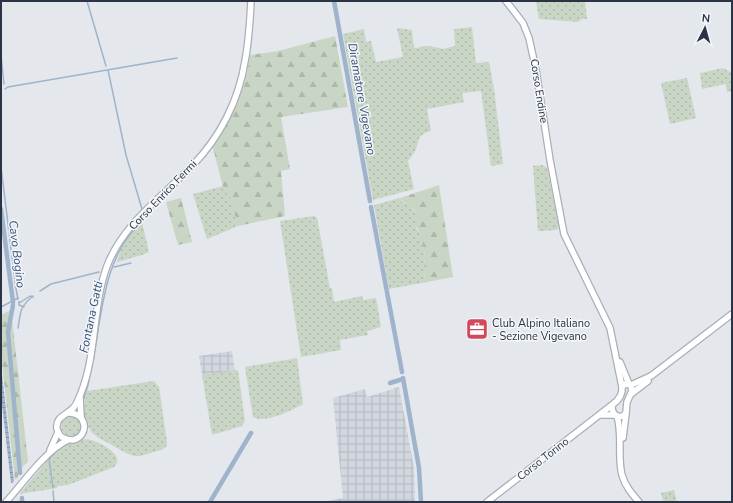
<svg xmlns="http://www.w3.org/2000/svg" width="733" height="503" viewBox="0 0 733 503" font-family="'Nunito Sans',sans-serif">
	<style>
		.industrial { fill: url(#industrial-grid) }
		.grass { fill: url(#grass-dots) }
		.forest { fill: url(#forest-firs) }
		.water { fill: url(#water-rules) }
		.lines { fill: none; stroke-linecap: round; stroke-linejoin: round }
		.stream { stroke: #9fb4cc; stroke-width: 1.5 }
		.canal { stroke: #9fb4cc; stroke-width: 4.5 }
		.secondary-casing { stroke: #a9aeb7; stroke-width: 8 }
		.secondary { stroke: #fff; stroke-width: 5.5 }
		.labels { text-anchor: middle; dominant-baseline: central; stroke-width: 3; stroke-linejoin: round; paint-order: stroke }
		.street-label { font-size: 11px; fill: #2b3445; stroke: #f4f6f9 }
		.poi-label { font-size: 11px; fill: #2b3445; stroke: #f4f6f9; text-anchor: start }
		.water-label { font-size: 12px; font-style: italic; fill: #34527a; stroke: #f4f6f9 }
	</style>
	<defs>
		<pattern id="industrial-grid" width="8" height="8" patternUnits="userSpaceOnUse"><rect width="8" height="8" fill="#d2d6de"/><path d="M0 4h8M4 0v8" fill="none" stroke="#b4b8c0"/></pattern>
		<pattern id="grass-dots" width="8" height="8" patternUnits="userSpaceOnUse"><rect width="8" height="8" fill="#c9d6c5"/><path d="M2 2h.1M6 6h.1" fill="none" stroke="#adb8ab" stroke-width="1.8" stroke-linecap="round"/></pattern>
		<pattern id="forest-firs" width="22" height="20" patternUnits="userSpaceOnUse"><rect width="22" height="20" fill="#c9d6c5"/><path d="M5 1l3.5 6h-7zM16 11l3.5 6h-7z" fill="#adb8ab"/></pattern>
		<pattern id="water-rules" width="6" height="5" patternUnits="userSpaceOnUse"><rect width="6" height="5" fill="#9fb4cc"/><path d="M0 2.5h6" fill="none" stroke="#8293a7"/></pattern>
	</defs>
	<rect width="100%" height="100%" fill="#e4e7ec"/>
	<g class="industrial">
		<polygon points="232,351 235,371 202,375 199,356"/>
		<polygon points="399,387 414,468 415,502 328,502 328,501 343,498 333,398 365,389 367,397"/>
	</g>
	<g class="grass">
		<polygon points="536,1 585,1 587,19 582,19 578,22 539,19"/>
		<path d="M472,27L476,63L489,62L494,89L503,164L491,166L481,91L462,93L464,102L427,109L431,131C415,135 421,141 414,153C412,156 410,158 408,161L414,189L373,200L343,34L364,29L366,42L371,41L376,62L403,57L397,28L412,30L414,48C417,48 421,47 424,46C430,46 437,47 443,49L455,46L454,29Z"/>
		<polygon points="723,68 732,73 732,91 727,92 726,84 702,89 700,73"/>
		<polygon points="687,78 696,118 670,124 661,83"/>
		<polygon points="542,165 547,168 559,226 558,229 556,230 538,231 533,166"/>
		<polygon points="227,185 238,226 207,239 193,194"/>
		<polygon points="400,198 402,202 409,205 416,213 416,228 421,234 425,256 424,270 425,280 427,282 389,289 374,205"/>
		<polygon points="314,216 317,218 330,288 332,288 334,302 362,296 363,300 376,298 381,327 367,331 368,335 340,340 341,350 301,357 280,221"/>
		<path d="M142,222L149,252L142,255L117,262C121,247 130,232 142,222Z"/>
		<path d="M297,358L303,404C293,410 264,424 253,417L245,367Z"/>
		<polygon points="238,370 245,421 242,426 212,435 202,375"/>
		<polygon points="154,381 159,387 167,442 166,447 161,450 140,456 134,456 126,453 99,438 91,432 83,408 87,391"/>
		<circle cx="71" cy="426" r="10"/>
		<path d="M85,439C95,439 128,455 114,467L68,485L58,486L57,488L19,494L57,449L64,445Z"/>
		<polygon points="674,490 677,502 661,502 663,501 661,493"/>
	</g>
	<g class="forest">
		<path d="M335,36L348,107L281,117L290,169L281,171L285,216L238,226L227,186L223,187L213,148C231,119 246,89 250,55L278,51Z"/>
		<path d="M439,185L453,277L427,282L425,280L424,270L425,256L421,234L415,225L416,213C412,205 403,204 400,198Z"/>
		<polygon points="181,198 192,242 178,245 166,202"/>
		<polygon points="11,310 28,461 18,472 18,478 15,480 1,354 1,315"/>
	</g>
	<polygon class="water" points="1,365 14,482 11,483 1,396"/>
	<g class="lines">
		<g class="stream">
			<polyline points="87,1 106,66"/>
			<polyline points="1,55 4,84"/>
			<polyline points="108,70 126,155 142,209"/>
			<polyline points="5,89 8,87 177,58"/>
			<polyline points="1,167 16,289 18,299"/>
			<polyline points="114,267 131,263"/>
			<polyline points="40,291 51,284 99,272"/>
			<polyline points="19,302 21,302 30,296 33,297"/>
			<polyline points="19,302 19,305 24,307"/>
			<polyline points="1,307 18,298"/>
			<path d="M18,328C21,311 19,308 33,296"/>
			<path d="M93,361C102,312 104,253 144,220"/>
			<polyline points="83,401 88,385 92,364"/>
			<polyline points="83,411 88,427"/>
			<polyline points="53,488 49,459 53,454"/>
			<polyline points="53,491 54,502"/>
		</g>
		<g class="canal">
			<polyline points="334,1 370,201"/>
			<polyline points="371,207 402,372"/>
			<polyline points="1,209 13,302"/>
			<polyline points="13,305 8,332 20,473"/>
			<polyline points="403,378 419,468 421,502"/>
			<polyline points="390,383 403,379"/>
			<polyline points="22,498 22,502"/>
			<polyline points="210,502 251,433"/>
		</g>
		<g class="secondary-casing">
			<g id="secondary">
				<polyline points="506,1 523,23 529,38 536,70 550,160 564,234 610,328 622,387"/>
				<polyline points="620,362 629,384"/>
				<path d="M625,384L631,385L632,391L627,402L626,413L623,416C614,418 612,412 612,405C619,400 623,395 622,387Z"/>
				<polyline points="631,385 651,376 732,314"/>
				<polyline points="631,394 648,381"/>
				<polyline points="80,398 81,417"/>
				<path d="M68,413C87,412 90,436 73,440C69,440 65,439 62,437C59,435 58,432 57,429C55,416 68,415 74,407C77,404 79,398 81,393C97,353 92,307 107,266C123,224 162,197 193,165C220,137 239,100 245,61C249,41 250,21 251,1"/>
				<polyline points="600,415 615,415"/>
				<path d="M617,416C623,436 617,456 622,475C625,486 632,494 639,502"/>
				<polyline points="623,438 626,413"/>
				<polyline points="50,450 58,432"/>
				<path d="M6,502C23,483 46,450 68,440"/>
				<polyline points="487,502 612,405"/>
			</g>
		</g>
		<use href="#secondary" class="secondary"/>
	</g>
	<defs>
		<g id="office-square" transform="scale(1.15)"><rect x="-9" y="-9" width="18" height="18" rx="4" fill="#d1495b" stroke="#f4f6f9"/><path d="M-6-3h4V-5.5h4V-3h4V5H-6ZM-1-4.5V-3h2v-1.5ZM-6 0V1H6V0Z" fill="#fff"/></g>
	</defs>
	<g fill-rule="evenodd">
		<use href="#office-square" x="477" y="329"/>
	</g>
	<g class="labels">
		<g class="street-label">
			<text transform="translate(539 91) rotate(81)">Corso Endine</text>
			<text transform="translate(163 195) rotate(-46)">Corso Enrico Fermi</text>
			<text transform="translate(543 459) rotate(-38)">Corso Torino</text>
		</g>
		<g class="poi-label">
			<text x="492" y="323">Club Alpino Italiano<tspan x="492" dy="13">- Sezione Vigevano</tspan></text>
		</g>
		<g class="water-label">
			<text transform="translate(362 99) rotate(80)">Diramatore Vigevano</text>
			<text transform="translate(17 254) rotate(83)">Cavo Bogino</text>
			<text transform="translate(91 317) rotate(-78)">Fontana Gatti</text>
		</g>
	</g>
	<rect width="733" height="503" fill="none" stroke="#2b3445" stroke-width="4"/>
	<g transform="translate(705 28) rotate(6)" stroke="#f4f6f9" stroke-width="3" paint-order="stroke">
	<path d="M0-3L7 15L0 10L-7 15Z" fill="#2b3445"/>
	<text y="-6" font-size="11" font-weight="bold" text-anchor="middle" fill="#2b3445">N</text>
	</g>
</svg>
